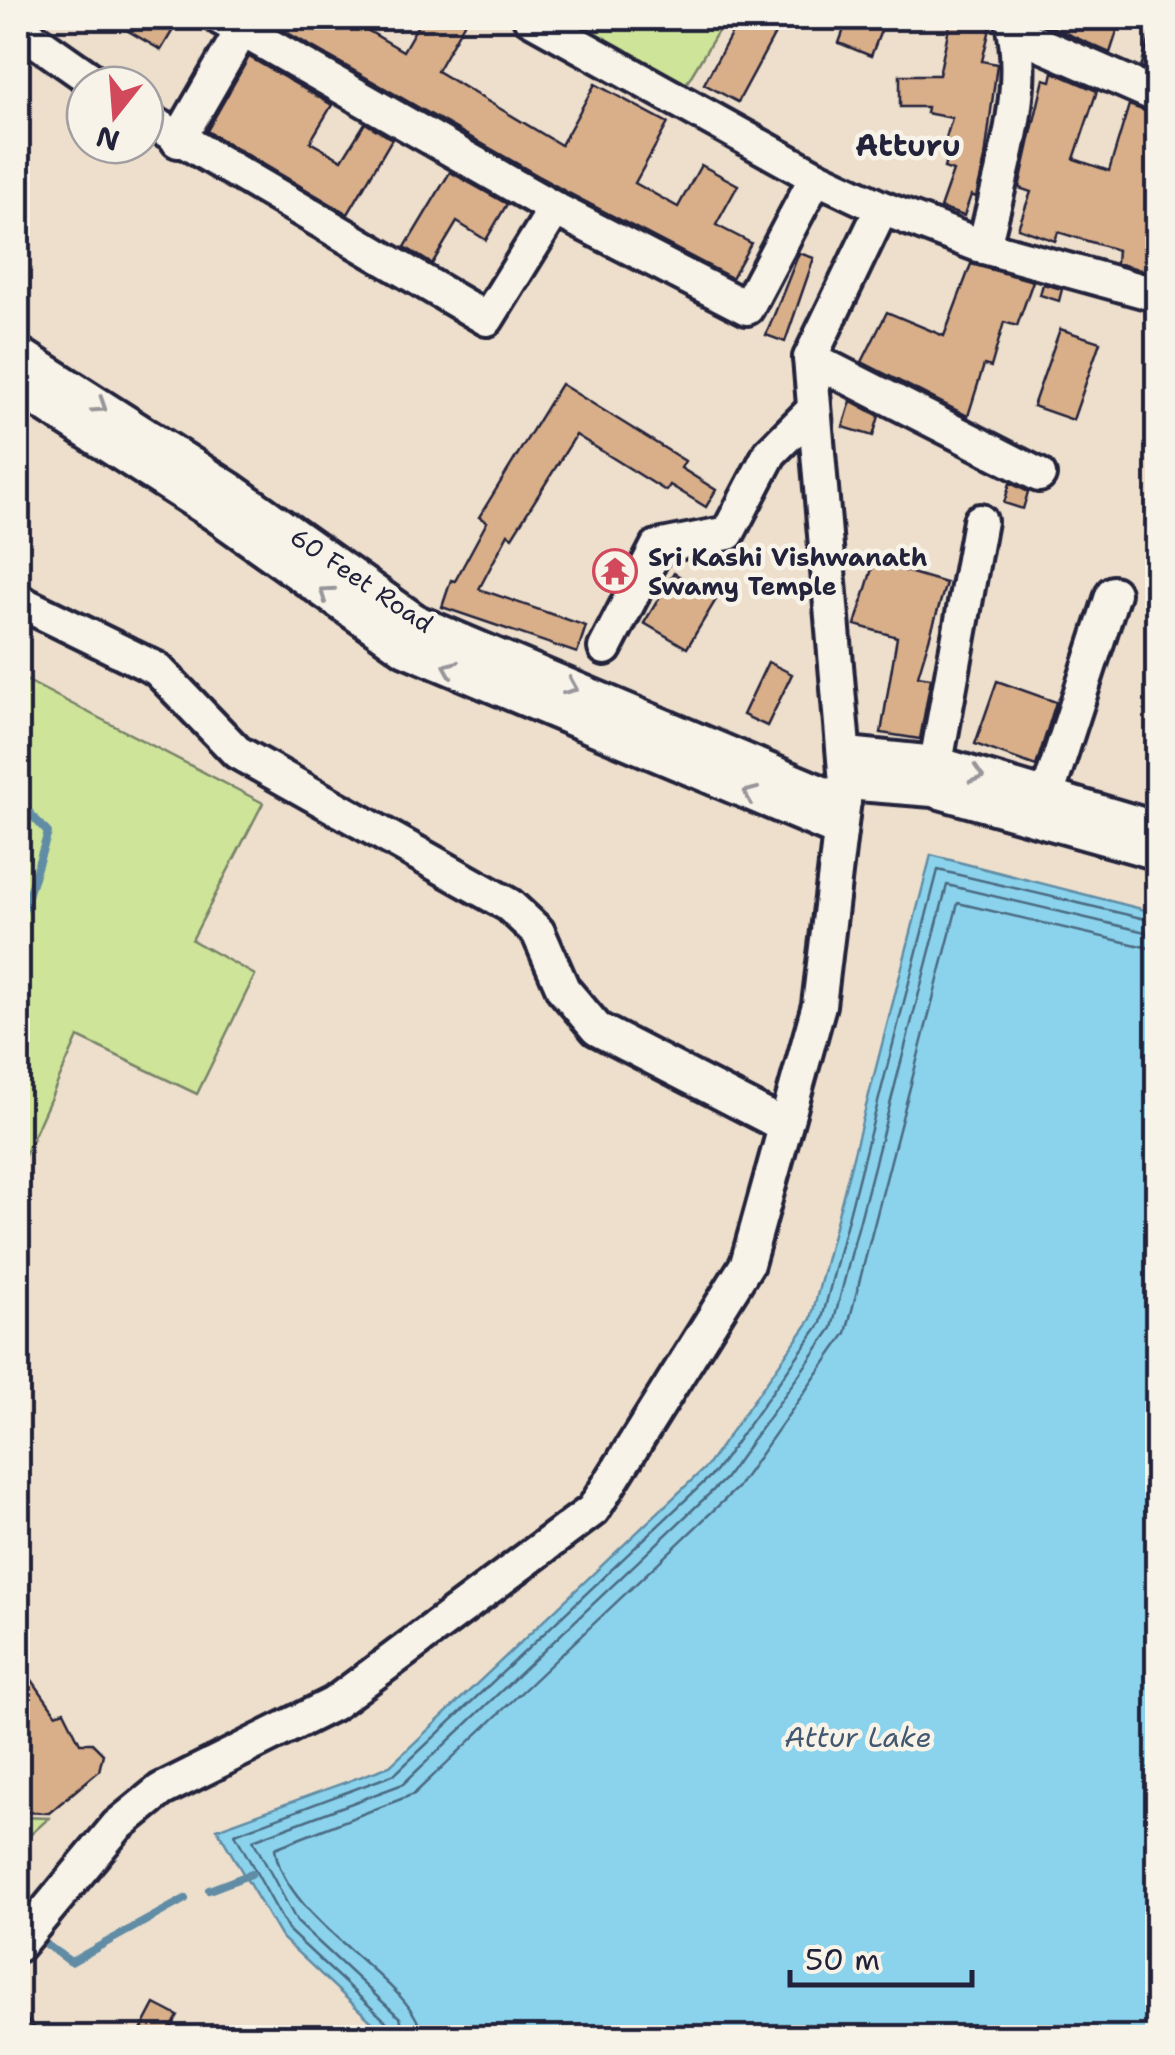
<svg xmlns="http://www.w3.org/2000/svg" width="1175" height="2055" viewBox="0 0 1175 2055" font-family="'Shantell Sans',sans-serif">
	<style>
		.green { fill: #cee499; stroke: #78836a; stroke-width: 2.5 }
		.water { fill: #8bd3ec; stroke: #618ca5; stroke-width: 2.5 }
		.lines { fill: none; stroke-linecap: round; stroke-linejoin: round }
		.shore { stroke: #4c6982; stroke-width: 2.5 }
		.stream { stroke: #618ca5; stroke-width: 8 }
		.building { fill: #d9af8a; stroke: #22223b; stroke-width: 2.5 }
		.minor-casing { stroke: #22223b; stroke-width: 40 }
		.minor { stroke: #f7f3e8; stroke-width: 32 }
		.oneway { stroke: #97959a }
		.labels { text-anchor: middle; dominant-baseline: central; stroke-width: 9; stroke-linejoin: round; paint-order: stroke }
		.poi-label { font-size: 25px; font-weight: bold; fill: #22223b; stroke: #f7f3e8; text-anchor: start }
		.street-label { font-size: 25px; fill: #22223b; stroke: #f7f3e8 }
		.water-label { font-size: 28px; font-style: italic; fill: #425770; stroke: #f7f3e8 }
		.quarter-label { font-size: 30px; font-weight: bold; fill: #22223b; stroke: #f7f3e8 }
	</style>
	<rect width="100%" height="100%" fill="#eedfcc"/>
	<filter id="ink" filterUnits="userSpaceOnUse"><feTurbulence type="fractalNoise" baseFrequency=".01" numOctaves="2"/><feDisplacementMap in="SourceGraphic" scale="20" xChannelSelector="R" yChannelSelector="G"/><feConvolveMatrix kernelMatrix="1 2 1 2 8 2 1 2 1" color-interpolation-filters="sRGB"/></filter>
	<g filter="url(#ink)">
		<g class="green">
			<polygon points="558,18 726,18 685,86"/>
			<polygon points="18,676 263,803 192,940 255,975 197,1094 78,1037 18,1171"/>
			<polygon points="18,1817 49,1818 18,1846"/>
		</g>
		<polygon class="water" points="931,855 1157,913 1157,2037 388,2037 280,1936 217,1829 390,1766 707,1466 811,1319"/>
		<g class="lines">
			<g class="shore">
				<polyline points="394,2038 391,2026 288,1930 235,1834 395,1774 715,1472 821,1323 938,870 1158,922"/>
				<polyline points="407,2038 400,2018 297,1922 253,1840 403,1784 725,1479 832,1328 947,885 1158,935"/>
				<path d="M422,2038C420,1983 283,1922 275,1848L414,1794L737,1488L846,1333L958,903L1158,950"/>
			</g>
			<g class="stream">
				<polyline points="18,800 48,833 18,927"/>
				<polyline points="209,1890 251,1874"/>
				<polyline points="34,1936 71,1962 185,1899"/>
			</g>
		</g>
		<g class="building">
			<polygon points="106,18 180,18 161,50"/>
			<polygon points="270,18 368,18 362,27 403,51 422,18 467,18 437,71 561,145 595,84 668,123 635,183 678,207 701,165 738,185 716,225 751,243 732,278 565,191 267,21"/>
			<polygon points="740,18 759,18 778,28 738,102 704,84"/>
			<polygon points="848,18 886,18 871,56 839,43"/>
			<polygon points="951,18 991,25 982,61 997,64 985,158 976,197 971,195 964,216 940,208 953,171 944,168 949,150 943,148 952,118 926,113 927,107 900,107 900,75 939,75"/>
			<polygon points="1032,18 1107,18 1120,22 1110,53"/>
			<polygon points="1153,28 1158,28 1158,74 1141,67"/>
			<polygon points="249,57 332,105 310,142 342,160 365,123 392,139 348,214 207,131"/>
			<polygon points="1053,72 1097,91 1074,159 1109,171 1129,105 1158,116 1158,238 1146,271 1116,263 1117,250 1058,232 1055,241 1018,228 1031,192 1019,188 1032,130 1044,79 1051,81"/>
			<polygon points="450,172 507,204 486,240 457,222 432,264 405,247"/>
			<polygon points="799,253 814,258 785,342 766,335"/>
			<polygon points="971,264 1033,281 1017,326 1004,322 991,367 984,365 968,416 862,362 887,312 944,336"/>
			<polygon points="1043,284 1062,289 1059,301 1040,295"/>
			<polygon points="1060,329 1100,342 1073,420 1033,406"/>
			<polygon points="561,384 685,461 681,468 716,490 706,507 670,485 666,491 576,435 512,537 508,534 479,589 586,626 577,653 442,607 451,580 455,581 487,522 479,517"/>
			<polygon points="851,401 879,416 873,436 843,427"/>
			<polygon points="1010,483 1028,492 1023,509 1004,503"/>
			<polygon points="874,562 946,583 918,676 931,678 920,739 881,733 897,637 855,625"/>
			<polygon points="674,573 717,598 687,648 644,623"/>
			<polygon points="768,662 792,674 767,726 743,715"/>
			<polygon points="997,681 1056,702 1036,766 975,744"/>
			<polygon points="18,1660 56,1714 64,1711 80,1743 92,1743 103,1754 99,1771 49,1813 18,1812"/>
			<polygon points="155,2004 178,2016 166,2038 137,2038"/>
		</g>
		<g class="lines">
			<g class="minor-casing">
				<g id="minor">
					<polyline points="248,18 242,30 555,209 747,308 816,177"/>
					<polyline points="530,18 816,177 882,208"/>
					<polyline points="18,28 99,85"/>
					<polyline points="1016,34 1158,96"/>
					<polyline points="145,118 487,319 555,209"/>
					<polyline points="178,141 242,30 220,18"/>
					<polyline points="984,247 1158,295"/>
					<polyline points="18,353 230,489 417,622 844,802"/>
					<polyline points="810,358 1039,475"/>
					<polyline points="18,388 213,513 405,649 840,831"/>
					<polyline points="18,601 157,669 237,752 509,905 538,932 563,989 597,1029 785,1126"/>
					<polyline points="605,648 657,547 728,533 770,453 814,409"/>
					<polyline points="847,754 936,763 1158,829"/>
					<polyline points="936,763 980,521"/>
					<polyline points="846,783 933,790 1158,853"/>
					<polyline points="1047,796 1113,593"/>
					<path d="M18,1945L117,1826L161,1790L333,1704L593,1510L747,1264L819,1005L846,783L810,358L882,208L984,247C1000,175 1030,92 1012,18"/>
					<polyline points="18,2037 19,2038"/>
				</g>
			</g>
			<use href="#minor" class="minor"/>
		</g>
		<defs><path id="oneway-chevron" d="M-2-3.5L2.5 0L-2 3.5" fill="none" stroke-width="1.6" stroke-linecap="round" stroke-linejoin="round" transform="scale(2.5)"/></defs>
		<g class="oneway">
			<use href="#oneway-chevron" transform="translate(100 406) rotate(33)"/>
			<use href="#oneway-chevron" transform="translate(326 593) rotate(-145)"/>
			<use href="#oneway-chevron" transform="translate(450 668) rotate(-157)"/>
			<use href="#oneway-chevron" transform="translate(571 687) rotate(23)"/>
			<use href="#oneway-chevron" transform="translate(977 775) rotate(17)"/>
			<use href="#oneway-chevron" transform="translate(750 794) rotate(-157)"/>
		</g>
	</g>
	<defs>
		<g id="temple-ring" transform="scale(2.25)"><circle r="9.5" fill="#f7f3e8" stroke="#d1495b" stroke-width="1.5"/><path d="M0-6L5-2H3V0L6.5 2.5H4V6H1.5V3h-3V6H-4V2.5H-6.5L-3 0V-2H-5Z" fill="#d1495b"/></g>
	</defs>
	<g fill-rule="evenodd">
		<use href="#temple-ring" x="615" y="571"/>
	</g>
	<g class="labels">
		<g class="poi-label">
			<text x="648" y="557">Sri Kashi Vishwanath<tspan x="648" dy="29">Swamy Temple</tspan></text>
		</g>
		<g class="street-label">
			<text transform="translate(362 580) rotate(34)">60 Feet Road</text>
		</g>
		<g class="water-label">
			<text x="858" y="1737">Attur Lake</text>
		</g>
		<g class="quarter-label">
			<text x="908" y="145">Atturu</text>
		</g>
	</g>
	<rect width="1175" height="2055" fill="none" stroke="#f7f3e8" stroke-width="60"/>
	<rect x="30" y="30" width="1115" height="1995" fill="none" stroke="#22223b" stroke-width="4" filter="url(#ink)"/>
	<g transform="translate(115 115) rotate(197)"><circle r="48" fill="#f7f3e8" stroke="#a29fa3" stroke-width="2.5"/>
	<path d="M0-8L18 38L0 25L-18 38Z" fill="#d1495b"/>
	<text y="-15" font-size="28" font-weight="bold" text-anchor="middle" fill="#22223b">N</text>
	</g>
	<path d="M790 1970v15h182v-15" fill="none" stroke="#22223b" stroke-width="5"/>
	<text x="805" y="1970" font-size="30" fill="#22223b" stroke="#f7f3e8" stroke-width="8" paint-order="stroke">50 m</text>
</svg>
